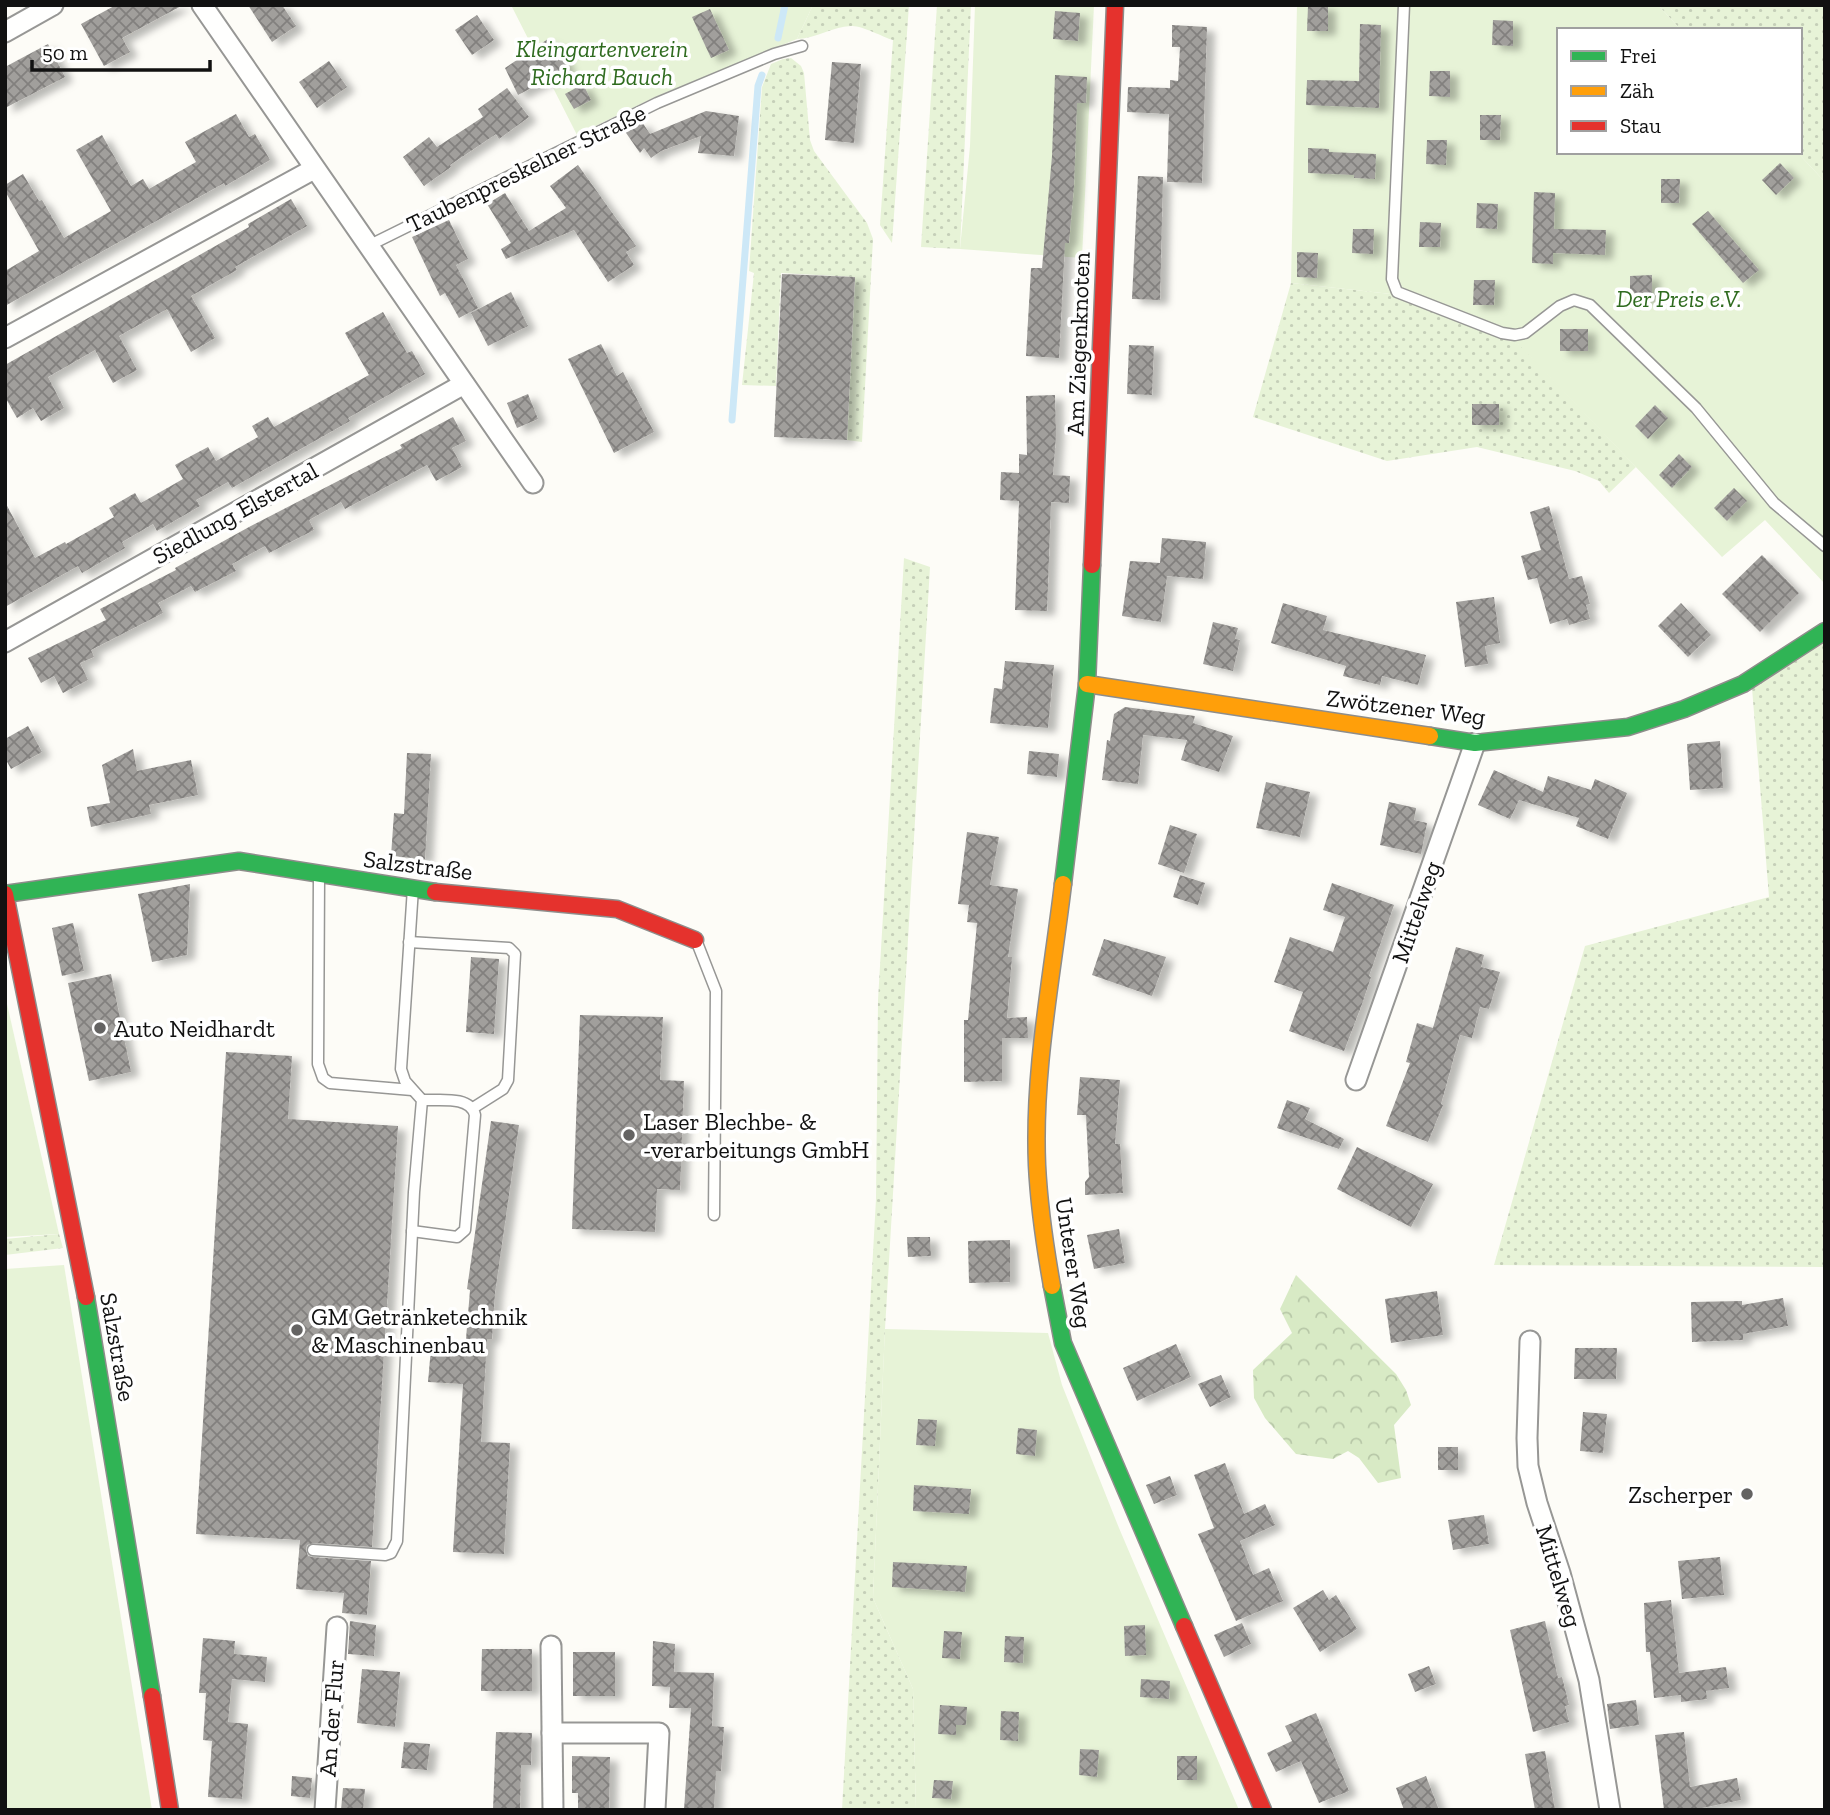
<svg xmlns="http://www.w3.org/2000/svg" width="1830" height="1815" viewBox="0 0 1830 1815" font-family="'Zilla Slab',serif">
	<style>
		.grass { fill: url(#grass-dots) }
		.forest { fill: url(#forest-crowns) }
		.garden { fill: #e7f3d7 }
		.lines { fill: none; stroke-linecap: round; stroke-linejoin: round }
		.stream { stroke: #cde8f7; stroke-width: 7 }
		.building { fill: url(#building-cross-hatch); filter: url(#shadow) }
		.lane-casing { stroke: #979795; stroke-width: 13 }
		.street-casing { stroke: #979795; stroke-width: 23 }
		.fast-casing { stroke: #8e8d8b; stroke-width: 19 }
		.slow-casing { stroke: #8e8d8b; stroke-width: 19 }
		.jam-casing { stroke: #8e8d8b; stroke-width: 19 }
		.lane { stroke: #fffffe; stroke-width: 10 }
		.street { stroke: #fffffe; stroke-width: 19 }
		.fast { stroke: #30b455; stroke-width: 16 }
		.slow { stroke: #ff9f0a; stroke-width: 16 }
		.jam { stroke: #e5322d; stroke-width: 16 }
		.poi-dot { fill: #646362; stroke: #fff; stroke-width: 2.5 }
		.labels { text-anchor: middle; dominant-baseline: central; stroke-width: 7; stroke-linejoin: round; paint-order: stroke }
		.park-label { font-size: 24px; font-style: italic; fill: #2f6b1f; stroke: #fff }
		.street-label { font-size: 24px; fill: #111; stroke: #fff }
		.poi-label { font-size: 24px; fill: #111; stroke: #fff; text-anchor: start }
	</style>
	<defs>
		<pattern id="grass-dots" width="8" height="8" patternUnits="userSpaceOnUse" patternTransform="scale(1.75)"><rect width="8" height="8" fill="#e7f3d7"/><path d="M2 2h.1M6 6h.1" fill="none" stroke="#c5cfb8" stroke-width="1.8" stroke-linecap="round"/></pattern>
		<pattern id="forest-crowns" width="20" height="18" patternUnits="userSpaceOnUse" patternTransform="scale(1.75)"><rect width="20" height="18" fill="#d8eac5"/><path d="M2 6a3 3 0 1 1 6 0M12 15a3 3 0 1 1 6 0" fill="none" stroke="#b8c8a8"/></pattern>
		<pattern id="building-cross-hatch" width="8" height="8" patternUnits="userSpaceOnUse" patternTransform="scale(1.75)"><rect width="8" height="8" fill="#a19f9c"/><path d="M0 0l8 8M0 8l8-8" fill="none" stroke="#82807e"/></pattern>
		<filter id="shadow"><feDropShadow dx="8" dy="4.5" stdDeviation="3.5" flood-color="#0004"/></filter>
	</defs>
	<rect width="100%" height="100%" fill="#fdfcf7"/>
	<g class="grass">
		<path d="M813,5H909L892,243L880,225L893,40C883,37 861,25 851,26C832,27 817,38 797,39Z"/>
		<polygon points="937,5 971,5 960,249 921,247"/>
		<polygon points="1658,5 1825,5 1825,182 1797,152 1800,152 1800,30 1681,30"/>
		<polygon points="791,58 801,66 804,73 810,140 814,151 867,223 873,239 862,442 847,440 855,277 781,273 776,386 742,385 754,273 749,271 762,87 771,64 783,59"/>
		<polygon points="1291,283 1391,294 1520,345 1636,467 1609,493 1599,481 1575,471 1477,447 1387,461 1253,417"/>
		<polygon points="904,558 930,567 885,1329 873,1598 913,1689 916,1810 842,1810 876,1199 878,1000"/>
		<polygon points="1825,641 1825,1267 1494,1265 1585,946 1769,897 1752,688"/>
		<polygon points="59,1234 63,1248 5,1255 5,1239"/>
	</g>
	<polygon class="forest" points="1296,1275 1396,1374 1406,1390 1411,1405 1394,1425 1401,1478 1378,1483 1359,1458 1348,1451 1333,1459 1296,1454 1265,1418 1254,1398 1253,1370 1292,1333 1280,1309"/>
	<g class="garden">
		<polygon points="511,5 813,5 797,39 655,97 577,135"/>
		<polygon points="975,5 1094,5 1082,258 960,249 970,146"/>
		<polygon points="1297,5 1658,5 1681,30 1559,30 1559,152 1797,152 1825,182 1825,584 1765,520 1722,557 1519,345 1391,294 1291,283"/>
		<polygon points="5,995 59,1234 5,1237"/>
		<polygon points="64,1265 152,1810 5,1810 5,1269"/>
		<polygon points="885,1329 1048,1333 1062,1385 1119,1528 1239,1810 916,1810 913,1689 873,1598"/>
	</g>
	<g class="lines">
		<g class="stream">
			<polyline points="778,38 785,5"/>
			<polyline points="732,420 758,86 762,75"/>
		</g>
	</g>
	<g class="building">
		<polygon points="116,5 183,5 122,38 130,52 104,66 81,24"/>
		<polygon points="248,5 282,5 296,26 272,42"/>
		<polygon points="1308,6 1328,6 1328,31 1307,31"/>
		<polygon points="710,9 729,50 711,58 692,17"/>
		<polygon points="1055,11 1080,13 1078,41 1053,39"/>
		<polygon points="477,15 494,40 472,55 455,30"/>
		<polygon points="1493,20 1513,21 1513,46 1492,45"/>
		<polygon points="1360,24 1381,25 1379,108 1306,105 1307,80 1359,81"/>
		<polygon points="1172,25 1207,27 1202,183 1167,182 1169,114 1127,112 1128,87 1170,88 1170,80 1178,81 1180,47 1172,47"/>
		<polygon points="548,39 551,45 555,43 568,69 518,95 505,68"/>
		<polygon points="48,44 65,77 5,108 5,67"/>
		<polygon points="329,61 347,87 317,108 299,82"/>
		<polygon points="832,62 861,64 854,143 825,140"/>
		<polygon points="1430,71 1450,71 1450,97 1429,96"/>
		<polygon points="1055,75 1087,77 1086,103 1077,103 1074,186 1069,243 1065,243 1059,358 1026,356 1031,268 1042,268 1052,156"/>
		<polygon points="583,84 591,100 574,109 565,94"/>
		<polygon points="507,88 529,117 499,139 496,134 450,165 451,167 424,186 403,157 429,137 437,147 483,117 478,109"/>
		<polygon points="706,111 739,116 734,156 698,153 701,136 661,151 651,158 644,148 640,153 624,130 642,122 650,134"/>
		<polygon points="236,114 249,137 255,134 270,160 225,186 224,183 5,306 5,271 39,251 5,191 5,185 23,174 39,201 42,200 64,238 111,211 76,150 102,135 131,186 143,179 149,189 196,162 185,142"/>
		<polygon points="1480,115 1501,115 1500,140 1480,140"/>
		<polygon points="1427,140 1447,140 1446,165 1426,164"/>
		<polygon points="1308,148 1329,149 1329,152 1376,154 1375,179 1354,178 1354,175 1308,173"/>
		<polygon points="1780,163 1794,178 1776,195 1762,180"/>
		<polygon points="578,165 636,246 626,252 634,265 608,282 574,230 506,259 501,249 511,243 487,204 505,193 529,231 566,208 550,186"/>
		<polygon points="1138,176 1163,177 1160,300 1132,299"/>
		<polygon points="1661,179 1680,179 1679,203 1661,203"/>
		<polygon points="1534,192 1555,193 1554,229 1606,230 1605,255 1553,253 1553,264 1532,263"/>
		<polygon points="291,199 307,226 235,267 237,270 191,296 215,338 191,352 167,309 119,336 137,370 113,383 95,350 48,377 64,408 41,421 33,408 17,418 5,397 5,365 249,227 248,224"/>
		<polygon points="1477,203 1498,204 1497,229 1476,228"/>
		<polygon points="1708,211 1759,270 1743,283 1692,224"/>
		<polygon points="449,220 468,259 456,265 478,308 459,318 445,293 440,296 412,237"/>
		<polygon points="1420,222 1441,223 1440,247 1419,247"/>
		<polygon points="1353,229 1374,229 1373,254 1352,253"/>
		<polygon points="1297,252 1318,253 1317,278 1297,277"/>
		<polygon points="782,274 855,277 847,440 774,437"/>
		<polygon points="1652,275 1652,299 1630,299 1630,276"/>
		<polygon points="1474,280 1495,280 1494,305 1473,305"/>
		<polygon points="511,292 528,326 488,346 471,313"/>
		<polygon points="383,312 407,353 412,351 425,374 348,418 350,421 232,488 228,482 196,500 200,506 157,531 153,524 122,542 125,548 82,573 78,566 5,607 5,502 35,558 65,542 66,544 114,517 109,508 135,493 141,503 183,479 175,465 191,456 208,447 216,461 258,437 252,426 268,417 274,427 369,375 345,333"/>
		<rect x="1560" y="329" width="28" height="22"/>
		<polygon points="601,344 617,376 623,372 654,432 614,453 568,359"/>
		<polygon points="1129,345 1154,346 1152,395 1127,394"/>
		<polygon points="528,394 538,419 517,428 507,403"/>
		<polygon points="1055,395 1056,435 1053,475 1070,476 1069,503 1051,502 1047,611 1015,610 1019,501 1000,500 1001,472 1019,473 1019,454 1027,455 1026,396"/>
		<rect x="1472" y="404" width="27" height="21"/>
		<polygon points="1655,405 1668,418 1648,439 1635,426"/>
		<polygon points="453,417 466,441 452,448 462,467 436,481 427,465 345,509 341,502 309,520 314,530 269,553 265,546 232,564 236,571 195,592 191,586 158,603 163,613 91,650 94,657 80,663 88,680 63,693 54,676 41,683 28,658 106,620 100,609 176,570 175,568 249,527 402,448 400,445"/>
		<polygon points="1679,454 1692,467 1672,488 1659,475"/>
		<polygon points="1734,488 1747,501 1727,521 1714,508"/>
		<polygon points="1549,506 1569,579 1582,576 1590,604 1586,605 1590,619 1569,625 1567,619 1550,624 1537,578 1528,580 1521,556 1541,550 1530,512"/>
		<polygon points="1162,538 1206,542 1203,579 1167,576 1161,622 1122,616 1130,561 1160,563"/>
		<polygon points="1762,555 1799,593 1760,632 1722,594"/>
		<polygon points="1494,597 1500,643 1485,646 1488,664 1465,667 1456,602"/>
		<polygon points="1283,603 1327,616 1323,630 1426,655 1418,685 1382,676 1380,685 1343,676 1346,666 1271,643"/>
		<polygon points="1681,603 1711,635 1688,657 1658,626"/>
		<polygon points="1213,622 1238,628 1235,639 1240,640 1233,671 1203,664"/>
		<polygon points="1005,661 1054,665 1048,728 990,723 994,688 1002,689"/>
		<polygon points="1125,707 1195,716 1193,723 1233,736 1219,772 1181,760 1187,740 1143,735 1138,784 1102,780 1107,740 1110,741 1114,714"/>
		<polygon points="28,726 42,752 11,769 5,758 5,739"/>
		<polygon points="1720,741 1723,788 1690,790 1687,744"/>
		<polygon points="133,749 137,771 191,760 198,795 149,805 151,814 91,827 87,807 110,803 102,765"/>
		<polygon points="1029,751 1059,754 1057,777 1027,774"/>
		<polygon points="407,753 431,754 425,859 391,856 394,813 404,814"/>
		<polygon points="1494,770 1543,792 1548,776 1591,790 1595,779 1627,793 1608,839 1576,826 1579,818 1519,800 1510,819 1478,805"/>
		<polygon points="1266,782 1310,792 1300,837 1256,828"/>
		<polygon points="1389,802 1416,808 1414,820 1427,823 1421,854 1380,845"/>
		<polygon points="1170,825 1197,834 1184,873 1158,864"/>
		<polygon points="967,832 999,837 990,885 1018,889 1008,957 1012,957 1007,1018 1027,1017 1028,1038 1002,1038 1002,1081 964,1082 964,1020 968,1020 977,923 967,922 969,905 958,904"/>
		<polygon points="1180,875 1205,883 1198,905 1173,897"/>
		<polygon points="1332,883 1394,905 1369,976 1371,977 1362,1004 1344,1051 1289,1031 1303,992 1274,982 1290,937 1333,952 1345,917 1323,910"/>
		<polygon points="190,884 187,955 152,962 138,894"/>
		<polygon points="73,923 84,971 62,976 52,928"/>
		<polygon points="1104,939 1166,957 1152,996 1092,975"/>
		<polygon points="1456,947 1484,955 1481,967 1500,972 1489,1009 1480,1007 1472,1038 1460,1035 1441,1104 1443,1105 1428,1142 1386,1126 1410,1063 1406,1062 1417,1023 1433,1028"/>
		<polygon points="471,957 499,959 494,1034 466,1032"/>
		<polygon points="111,974 131,1072 89,1081 68,983"/>
		<polygon points="580,1015 663,1017 660,1080 684,1081 680,1190 657,1189 655,1232 572,1229"/>
		<polygon points="226,1052 292,1056 288,1119 398,1126 372,1547 314,1543 307,1545 306,1550 308,1556 312,1557 371,1561 367,1615 342,1613 344,1593 296,1589 300,1540 196,1534"/>
		<polygon points="1080,1077 1120,1080 1115,1144 1120,1144 1123,1193 1085,1195 1085,1182 1089,1177 1086,1115 1077,1115"/>
		<polygon points="1287,1100 1310,1108 1305,1119 1344,1139 1339,1149 1277,1128"/>
		<polygon points="491,1121 519,1125 495,1293 492,1339 487,1339 481,1442 510,1443 504,1554 453,1552 463,1384 428,1382 431,1348 465,1351 470,1290 467,1289"/>
		<polygon points="1357,1147 1433,1184 1411,1227 1337,1189"/>
		<polygon points="1119,1229 1125,1263 1094,1269 1087,1235"/>
		<polygon points="907,1237 930,1237 931,1256 908,1257"/>
		<polygon points="1010,1240 1010,1282 969,1283 968,1241"/>
		<polygon points="1437,1291 1443,1335 1391,1343 1385,1299"/>
		<polygon points="1783,1298 1788,1326 1743,1334 1743,1340 1692,1342 1691,1302 1742,1301 1742,1305"/>
		<polygon points="1176,1344 1191,1377 1137,1401 1123,1368"/>
		<polygon points="1575,1348 1617,1348 1616,1379 1574,1379"/>
		<polygon points="1221,1375 1231,1397 1210,1407 1198,1384"/>
		<polygon points="1583,1412 1607,1414 1603,1453 1580,1451"/>
		<polygon points="918,1419 937,1420 935,1446 916,1445"/>
		<polygon points="1018,1428 1037,1430 1035,1456 1016,1454"/>
		<rect x="1438" y="1447" width="20" height="23"/>
		<polygon points="1225,1463 1244,1514 1265,1504 1275,1525 1240,1541 1253,1575 1269,1568 1283,1601 1236,1621 1198,1534 1214,1528 1194,1475"/>
		<polygon points="1170,1476 1177,1495 1154,1504 1146,1485"/>
		<polygon points="914,1485 971,1489 969,1514 913,1511"/>
		<polygon points="1484,1515 1489,1544 1453,1550 1448,1520"/>
		<polygon points="1720,1557 1724,1595 1682,1599 1678,1561"/>
		<polygon points="893,1562 967,1566 965,1592 892,1587"/>
		<polygon points="1323,1590 1329,1600 1336,1595 1357,1629 1320,1652 1293,1608"/>
		<polygon points="1671,1600 1679,1673 1726,1667 1729,1688 1706,1691 1707,1699 1681,1702 1681,1695 1654,1698 1650,1652 1646,1652 1644,1603"/>
		<polygon points="350,1621 376,1625 374,1656 348,1654"/>
		<polygon points="1545,1621 1558,1678 1562,1677 1569,1705 1565,1706 1569,1722 1533,1732 1510,1630"/>
		<polygon points="1242,1623 1251,1644 1224,1657 1214,1635"/>
		<polygon points="1145,1625 1146,1655 1125,1656 1124,1626"/>
		<polygon points="944,1631 962,1632 960,1659 942,1658"/>
		<polygon points="1005,1636 1024,1637 1023,1663 1004,1662"/>
		<polygon points="203,1638 235,1641 234,1654 267,1657 265,1682 232,1679 228,1722 248,1724 242,1799 208,1797 212,1741 203,1740 206,1693 199,1693"/>
		<polygon points="653,1641 675,1644 674,1672 714,1673 712,1726 724,1727 721,1771 716,1771 714,1810 684,1810 691,1708 669,1708 670,1687 652,1686"/>
		<polygon points="482,1649 532,1649 532,1691 481,1691"/>
		<rect x="573" y="1652" width="42" height="44"/>
		<polygon points="1429,1666 1436,1684 1415,1692 1408,1674"/>
		<polygon points="362,1669 400,1672 395,1727 357,1723"/>
		<polygon points="1141,1679 1170,1681 1169,1699 1140,1697"/>
		<polygon points="1636,1700 1639,1725 1610,1729 1607,1704"/>
		<polygon points="940,1705 967,1707 966,1725 956,1725 956,1735 938,1734"/>
		<polygon points="1001,1711 1019,1712 1018,1741 1000,1740"/>
		<polygon points="1316,1713 1349,1791 1319,1803 1301,1761 1276,1772 1267,1753 1292,1741 1285,1726"/>
		<polygon points="496,1732 532,1733 531,1765 521,1765 520,1810 493,1810"/>
		<polygon points="1684,1732 1690,1787 1737,1778 1741,1800 1692,1810 1664,1810 1655,1735"/>
		<polygon points="404,1742 430,1744 427,1770 401,1768"/>
		<polygon points="1080,1749 1099,1750 1097,1777 1079,1775"/>
		<polygon points="1545,1751 1555,1810 1535,1810 1525,1754"/>
		<polygon points="572,1756 610,1757 609,1810 578,1810 578,1793 572,1793"/>
		<rect x="1177" y="1756" width="20" height="24"/>
		<polygon points="292,1776 312,1778 310,1798 291,1796"/>
		<polygon points="1426,1776 1439,1810 1404,1810 1396,1788"/>
		<polygon points="934,1780 953,1781 951,1799 932,1798"/>
		<polygon points="343,1788 365,1789 363,1810 341,1810"/>
	</g>
	<g class="lines">
		<g class="lane-casing">
			<g id="lane">
				<polyline points="1404,5 1392,279 1397,292 1502,333 1515,335 1525,333 1560,306 1574,300 1590,305 1696,408 1774,503 1825,546"/>
				<polyline points="368,246 657,103 774,54 802,46"/>
				<polyline points="319,877 318,1064 323,1078 330,1083 412,1090"/>
				<polyline points="696,940 716,991 714,1215"/>
				<polyline points="409,942 509,948 515,954 508,1080 503,1089 473,1108"/>
				<path d="M412,1231L457,1237L465,1230L475,1115C470,1095 438,1101 422,1100"/>
				<polyline points="313,1550 385,1555 391,1553 397,1541 414,1192 422,1100 405,1081 401,1069 413,888"/>
			</g>
		</g>
		<g class="street-casing">
			<g id="street">
				<polyline points="202,5 533,483"/>
				<polyline points="5,32 53,5"/>
				<polyline points="5,338 314,169"/>
				<polyline points="5,642 464,384"/>
				<polyline points="1356,1080 1475,743"/>
				<polyline points="1530,1341 1527,1438 1528,1466 1537,1503 1560,1573 1589,1680 1610,1810"/>
				<polyline points="551,1646 553,1810"/>
				<polyline points="552,1733 659,1733 655,1810"/>
				<polyline points="325,1810 337,1627"/>
			</g>
		</g>
		<g class="fast-casing">
			<g id="fast">
				<polyline points="1430,736 1475,743 1628,727 1684,709 1743,684 1825,631"/>
				<polyline points="1063,884 1087,684 1092,565"/>
				<polyline points="5,894 239,861 435,892"/>
				<polyline points="1052,1286 1063,1343 1184,1626"/>
				<polyline points="86,1297 152,1696"/>
			</g>
		</g>
		<g class="slow-casing">
			<g id="slow">
				<polyline points="1087,684 1430,736"/>
				<path d="M1052,1286C1045,1247 1039,1205 1037,1165C1033,1071 1052,977 1063,884"/>
			</g>
		</g>
		<g class="jam-casing">
			<g id="jam">
				<polyline points="1092,565 1115,5"/>
				<polyline points="435,892 617,909 695,940"/>
				<polyline points="5,894 86,1297"/>
				<polyline points="1184,1626 1263,1810"/>
				<polyline points="152,1696 170,1810"/>
			</g>
		</g>
		<use href="#lane" class="lane"/>
		<use href="#street" class="street"/>
		<use href="#fast" class="fast"/>
		<use href="#slow" class="slow"/>
		<use href="#jam" class="jam"/>
	</g>
	<g class="poi-dot">
		<circle cx="100" cy="1028" r="7"/>
		<circle cx="629" cy="1135" r="7"/>
		<circle cx="297" cy="1330" r="7"/>
		<circle cx="1747" cy="1494" r="7"/>
	</g>
	<g class="labels">
		<g class="park-label">
			<text x="602" y="48">Kleingartenverein<tspan x="602" dy="28">Richard Bauch</tspan></text>
			<text x="1679" y="298">Der Preis e.V.</text>
		</g>
		<g class="street-label">
			<text transform="translate(526 168) rotate(-26)">Taubenpreskelner Straße</text>
			<text transform="translate(1078 344) rotate(-88)">Am Ziegenknoten</text>
			<text transform="translate(235 513) rotate(-29)">Siedlung Elstertal</text>
			<text transform="translate(1406 707) rotate(7)">Zwötzener Weg</text>
			<text transform="translate(418 865) rotate(7)">Salzstraße</text>
			<text transform="translate(1416 912) rotate(-71)">Mittelweg</text>
			<text transform="translate(1074 1263) rotate(81)">Unterer Weg</text>
			<text transform="translate(118 1347) rotate(80)">Salzstraße</text>
			<text transform="translate(1559 1576) rotate(73)">Mittelweg</text>
			<text transform="translate(331 1718) rotate(-86)">An der Flur</text>
		</g>
		<g class="poi-label">
			<text x="114" y="1028">Auto Neidhardt</text>
			<text x="643" y="1121">Laser Blechbe- &amp;<tspan x="643" dy="28">-verarbeitungs GmbH</tspan></text>
			<text x="311" y="1316">GM Getränketechnik<tspan x="311" dy="28">&amp; Maschinenbau</tspan></text>
			<text x="1733" y="1494" text-anchor="end">Zscherper</text>
		</g>
	</g>
	<rect width="1830" height="1815" fill="none" stroke="#111111" stroke-width="14"/>
	<rect x="1557" y="28" width="245" height="126" fill="#ffffff" stroke="#a0a0a0" stroke-width="2"/>
	<rect x="1571" y="51" width="35" height="10" fill="#30b455" stroke="#a0a0a0" stroke-width="2"/>
	<text x="1620" y="63" font-size="21" fill="#111111">Frei</text>
	<rect x="1571" y="86" width="35" height="10" fill="#ff9f0a" stroke="#a0a0a0" stroke-width="2"/>
	<text x="1620" y="98" font-size="21" fill="#111111">Zäh</text>
	<rect x="1571" y="121" width="35" height="10" fill="#e5322d" stroke="#a0a0a0" stroke-width="2"/>
	<text x="1620" y="133" font-size="21" fill="#111111">Stau</text>
	<path d="M32 60v10h178v-10" fill="none" stroke="#111111" stroke-width="3.5"/>
	<text x="42" y="60" font-size="21" fill="#111111" stroke="#ffffff" stroke-width="5" paint-order="stroke">50 m</text>
</svg>
